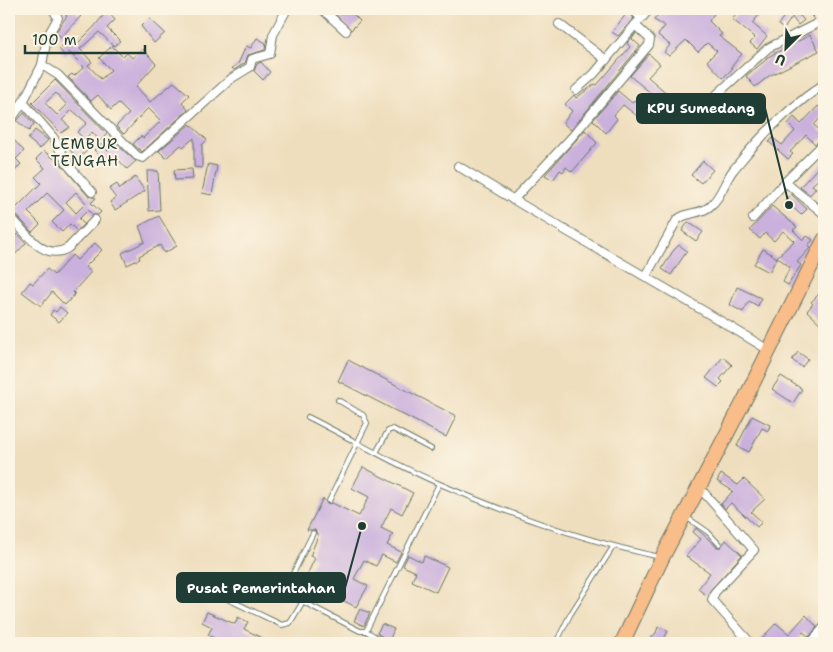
<svg xmlns="http://www.w3.org/2000/svg" width="833" height="652" viewBox="0 0 833 652" font-family="'Shantell Sans',sans-serif">
	<style>
		.building { fill: #cab0dd; fill-rule: evenodd }
		.lines { fill: none; stroke-linecap: round; stroke-linejoin: round }
		.lane-casing { stroke: #687564; stroke-width: 6 }
		.street-casing { stroke: #687564; stroke-width: 10 }
		.secondary-casing { stroke: #687564; stroke-width: 14 }
		.highway-casing { stroke: #687564; stroke-width: 16 }
		.lane { stroke: #fff; stroke-width: 4 }
		.street { stroke: #fff; stroke-width: 8 }
		.secondary { stroke: #fce5d0; stroke-width: 11 }
		.highway { stroke: #f8bd89; stroke-width: 14 }
		.labels { text-anchor: middle; dominant-baseline: central; stroke-width: 4; stroke-linejoin: round; paint-order: stroke }
		.quarter-label { font-size: 15px; letter-spacing: 1px; fill: #1f3d34; stroke: #fcf5e5 }
		.leader { fill: none; stroke: #1f3d34; stroke-width: 2 }
		.callout-dot { fill: #1f3d34; stroke: #fcf5e5; stroke-width: 2 }
		.callout { fill: #1f3d34; stroke: #1f3d34; stroke-width: 2 }
		.callout-label { font-size: 14px; text-anchor: middle; font-weight: bold; fill: #fff }
	</style>
	<rect width="100%" height="100%" fill="#fcf5e5"/>
	<filter id="ink" filterUnits="userSpaceOnUse"><feTurbulence type="fractalNoise" baseFrequency=".02" numOctaves="2"/><feDisplacementMap in="SourceGraphic" scale="10" xChannelSelector="R" yChannelSelector="G"/><feConvolveMatrix kernelMatrix="1 2 1 2 8 2 1 2 1" color-interpolation-filters="sRGB"/></filter>
	<filter id="wash" filterUnits="userSpaceOnUse"><feTurbulence type="fractalNoise" baseFrequency=".0096" numOctaves="4" result="noise"/><feDisplacementMap in="SourceGraphic" scale="20" xChannelSelector="R" yChannelSelector="G"/><feGaussianBlur stdDeviation="1.12" result="paint"/><feColorMatrix in="noise" values="0 0 0 0 0 0 0 0 0 0 0 0 0 0 0 0 0 1.4 0 .05"/><feComposite in="paint" operator="in"/></filter>
	<g filter="url(#wash)">
		<rect width="100%" height="100%" fill="#efdebd"/>
		<g id="blocks">
			<g class="building">
				<polygon points="68,9 72,9 81,16 61,37 56,32 67,16 64,13"/>
				<polygon points="330,9 348,9 360,21 351,30"/>
				<polygon points="670,9 684,9 688,12 691,9 712,9 715,12 709,21 722,34 719,36 742,54 731,67 733,68 723,78 707,61 717,51 707,43 698,52 686,40 669,56 664,52 670,45 658,35 665,26 654,20 660,12 666,15"/>
				<polygon points="743,9 765,9 752,23 767,36 757,49 750,43 755,38 732,19"/>
				<polygon points="789,9 806,9 799,15 804,20 798,25 792,17 784,29 778,25"/>
				<polygon points="107,11 115,20 107,28 120,41 114,46 99,32 80,49 92,62 88,65 101,79 111,70 99,58 112,46 123,57 127,53 132,58 143,49 156,64 136,86 150,102 174,82 189,95 182,102 188,110 142,152 133,144 141,136 143,138 161,121 148,108 124,134 116,126 129,114 118,103 111,110 98,95 91,101 68,77 72,74 74,76 84,67 69,52 65,56 59,49 70,38 77,44 94,27"/>
				<polygon points="627,13 634,18 618,36 612,32"/>
				<polygon points="149,18 165,33 154,43 141,26"/>
				<polygon points="636,33 632,39 640,46 571,130 563,123 572,111 565,104 574,95 576,98 595,84 597,85 630,47 627,43"/>
				<polygon points="810,35 819,51 769,76 755,87 746,76 767,59 766,58"/>
				<polygon points="257,38 266,43 265,50 248,55 245,63 234,70 232,68 238,64 246,46 251,48"/>
				<polygon points="649,54 660,64 648,77 670,96 663,103 630,76"/>
				<polygon points="261,62 270,72 263,80 254,71 257,64"/>
				<path d="M55,80L107,134L100,141L92,132L84,139L77,132L87,123L72,110L62,120L70,127L61,133L32,103ZM56,93L67,105L57,115L45,103Z"/>
				<polygon points="618,91 632,103 634,100 639,103 640,101 649,108 641,119 623,105 614,115 617,119 606,133 593,120"/>
				<polygon points="818,106 824,114 814,125 824,134 824,138 815,144 806,135 790,152 793,154 788,159 769,142 773,138 782,145 795,131 788,124 794,117 801,124"/>
				<polygon points="24,113 34,124 29,131 17,121"/>
				<polygon points="190,124 207,140 202,145 202,168 194,167 194,138 183,147 181,145 166,158 159,151"/>
				<polygon points="35,130 48,140 40,149 28,139"/>
				<polygon points="585,130 597,143 572,172 566,167 563,172 560,170 553,180 545,175"/>
				<polygon points="12,138 24,151 16,159 21,164 14,172 9,166 9,141"/>
				<polygon points="80,140 89,149 78,159 70,150"/>
				<polygon points="101,144 108,151 116,144 136,161 127,169 116,157 108,164 94,150"/>
				<path d="M44,151L61,164L88,196L96,198L91,203L101,212L98,215H93L88,210L79,219L84,224L77,231L70,224L62,232L52,222L64,210L47,193L28,212L40,224L32,232L13,211L41,183L35,177L45,168L36,159ZM76,192L86,203L76,213L66,202Z"/>
				<polygon points="703,161 713,170 701,183 691,175"/>
				<polygon points="824,161 824,174 812,185 816,188 810,195 800,187"/>
				<polygon points="208,164 217,166 212,195 202,193"/>
				<polygon points="192,169 193,179 175,180 174,170"/>
				<polygon points="147,171 158,171 160,210 149,211"/>
				<polygon points="135,177 145,191 115,210 110,202 116,198 109,189 117,184 120,189"/>
				<polygon points="791,194 807,209 801,215 785,200"/>
				<polygon points="772,206 797,227 793,230 803,240 807,236 813,240 808,245 810,248 797,262 801,265 788,285 783,282 790,267 777,257 794,241 783,231 774,241 765,233 760,239 750,230"/>
				<polygon points="159,216 177,246 164,253 160,245 139,256 140,259 127,265 122,253 145,242 139,226"/>
				<polygon points="688,222 703,232 696,241 682,231"/>
				<polygon points="18,234 26,243 9,261 9,245"/>
				<polygon points="95,243 102,250 85,267 91,272 73,292 75,294 65,305 52,292 41,306 22,292 30,282 33,284 47,269 54,275 72,255 77,260"/>
				<polygon points="679,245 687,251 671,275 662,269 673,251"/>
				<polygon points="763,249 777,258 769,272 754,264"/>
				<polygon points="737,287 761,298 758,306 749,301 743,312 730,305"/>
				<polygon points="821,292 824,295 824,327 807,311 813,304 811,302"/>
				<polygon points="60,307 67,313 59,322 50,315 53,310 56,312"/>
				<polygon points="798,352 808,359 802,367 792,360"/>
				<polygon points="723,357 732,365 720,379 723,382 718,387 706,378"/>
				<polygon points="348,360 456,416 446,437 338,381"/>
				<polygon points="781,376 802,389 793,403 772,389"/>
				<polygon points="752,416 770,425 768,431 762,428 749,452 737,446"/>
				<polygon points="363,467 413,493 402,514 391,508 381,528 393,534 387,545 401,552 396,562 382,555 376,566 364,560 354,579 368,586 356,607 304,581 315,558 310,556 318,536 315,530 307,530 323,498 327,504 332,503 359,516 369,497 352,488"/>
				<polygon points="721,474 738,485 744,479 765,499 751,512 762,522 757,527 731,503 725,509 721,504 733,491 717,481"/>
				<polygon points="696,528 717,547 721,547 726,540 742,555 706,595 698,589 710,573 686,556 701,539 693,532"/>
				<polygon points="408,555 422,562 424,556 448,567 436,592 412,581 416,572 403,566"/>
				<polygon points="360,609 370,613 364,626 354,621"/>
				<polygon points="207,612 235,624 238,617 248,622 244,629 272,643 225,643 208,635 212,627 202,622"/>
				<polygon points="806,615 817,627 809,637 803,632 793,643 758,643 776,623 789,634"/>
				<polygon points="382,624 394,629 389,641 377,633"/>
				<polygon points="658,627 668,631 663,641 659,639 654,643 645,643 656,633"/>
			</g>
		</g>
	</g>
	<g filter="url(#ink)">
		<use href="#blocks" fill-opacity="0" stroke="#687564" stroke-width="1"/>
		<g class="lines">
			<g class="lane-casing">
				<g id="lane">
					<path d="M308,417C352,439 395,465 440,484C511,515 585,541 660,557"/>
					<polyline points="377,451 388,431 393,429 431,449"/>
					<polyline points="329,501 367,423 363,415 338,400"/>
					<polyline points="686,517 708,532 719,544"/>
					<polyline points="313,533 284,592 360,631 366,631 439,484"/>
					<polyline points="213,592 282,625 290,623 302,603"/>
					<polyline points="366,631 386,643"/>
					<polyline points="556,643 570,615 613,547"/>
				</g>
			</g>
			<g class="street-casing">
				<g id="street">
					<polyline points="322,9 346,31"/>
					<polyline points="631,9 642,18"/>
					<polyline points="559,24 606,60"/>
					<polyline points="42,65 58,75 137,156 143,158 232,78 250,67 252,59 270,54 273,35 287,9"/>
					<polyline points="576,90 594,74 635,25"/>
					<polyline points="23,102 53,137 68,165 92,192"/>
					<polyline points="703,107 768,48 824,20"/>
					<polyline points="9,123 23,102 42,65 47,37 58,18 53,9"/>
					<path d="M458,166C561,230 667,287 770,351"/>
					<polyline points="785,182 824,214"/>
					<polyline points="513,200 571,138 649,45 650,39 635,25 650,9"/>
					<path d="M9,215C24,230 43,263 68,248L95,220"/>
					<polyline points="753,218 785,182 824,143"/>
					<path d="M646,276L677,220C687,211 699,215 709,207C722,197 724,181 734,169C760,136 790,107 824,84"/>
					<polyline points="699,487 754,550 715,592 712,600 747,639 747,643"/>
					<polyline points="811,643 824,627"/>
				</g>
			</g>
			<g class="secondary-casing">
				<polyline id="secondary" points="815,9 824,23"/>
			</g>
			<g class="highway-casing">
				<polyline id="highway" points="622,643 662,558 746,397 824,240"/>
			</g>
			<use href="#lane" class="lane"/>
			<use href="#street" class="street"/>
			<use href="#secondary" class="secondary"/>
			<use href="#highway" class="highway"/>
		</g>
	</g>
	<g class="labels">
		<g class="quarter-label">
			<text x="85" y="144">LEMBUR<tspan x="85" dy="17">TENGAH</tspan></text>
		</g>
	</g>
	<path class="leader" d="M789 205L765 108M362 526L345 588"/>
	<g class="callout-dot">
		<circle cx="789" cy="205" r="5"/>
		<circle cx="362" cy="526" r="5"/>
	</g>
	<g class="callout">
		<rect x="637" y="94" width="128" height="29" rx="5"/>
		<rect x="177" y="573" width="168" height="29" rx="5"/>
	</g>
	<g class="callout-label">
		<text x="701" y="113">KPU Sumedang</text>
		<text x="261" y="593">Pusat Pemerintahan</text>
	</g>
	<rect width="833" height="652" fill="none" stroke="#fcf5e5" stroke-width="30"/>
	<g transform="translate(786 48) rotate(204)" stroke="#fcf5e5" stroke-width="4" paint-order="stroke">
	<path d="M0-4L9 19L0 12L-9 19Z" fill="#1f3d34"/>
	<text y="-8" font-size="14" font-weight="bold" text-anchor="middle" fill="#1f3d34">U</text>
	</g>
	<path d="M25 45v8h120v-8" fill="none" stroke="#1f3d34" stroke-width="2.5"/>
	<text x="32" y="45" font-size="15" fill="#1f3d34" stroke="#fcf5e5" stroke-width="4" paint-order="stroke">100 m</text>
</svg>
